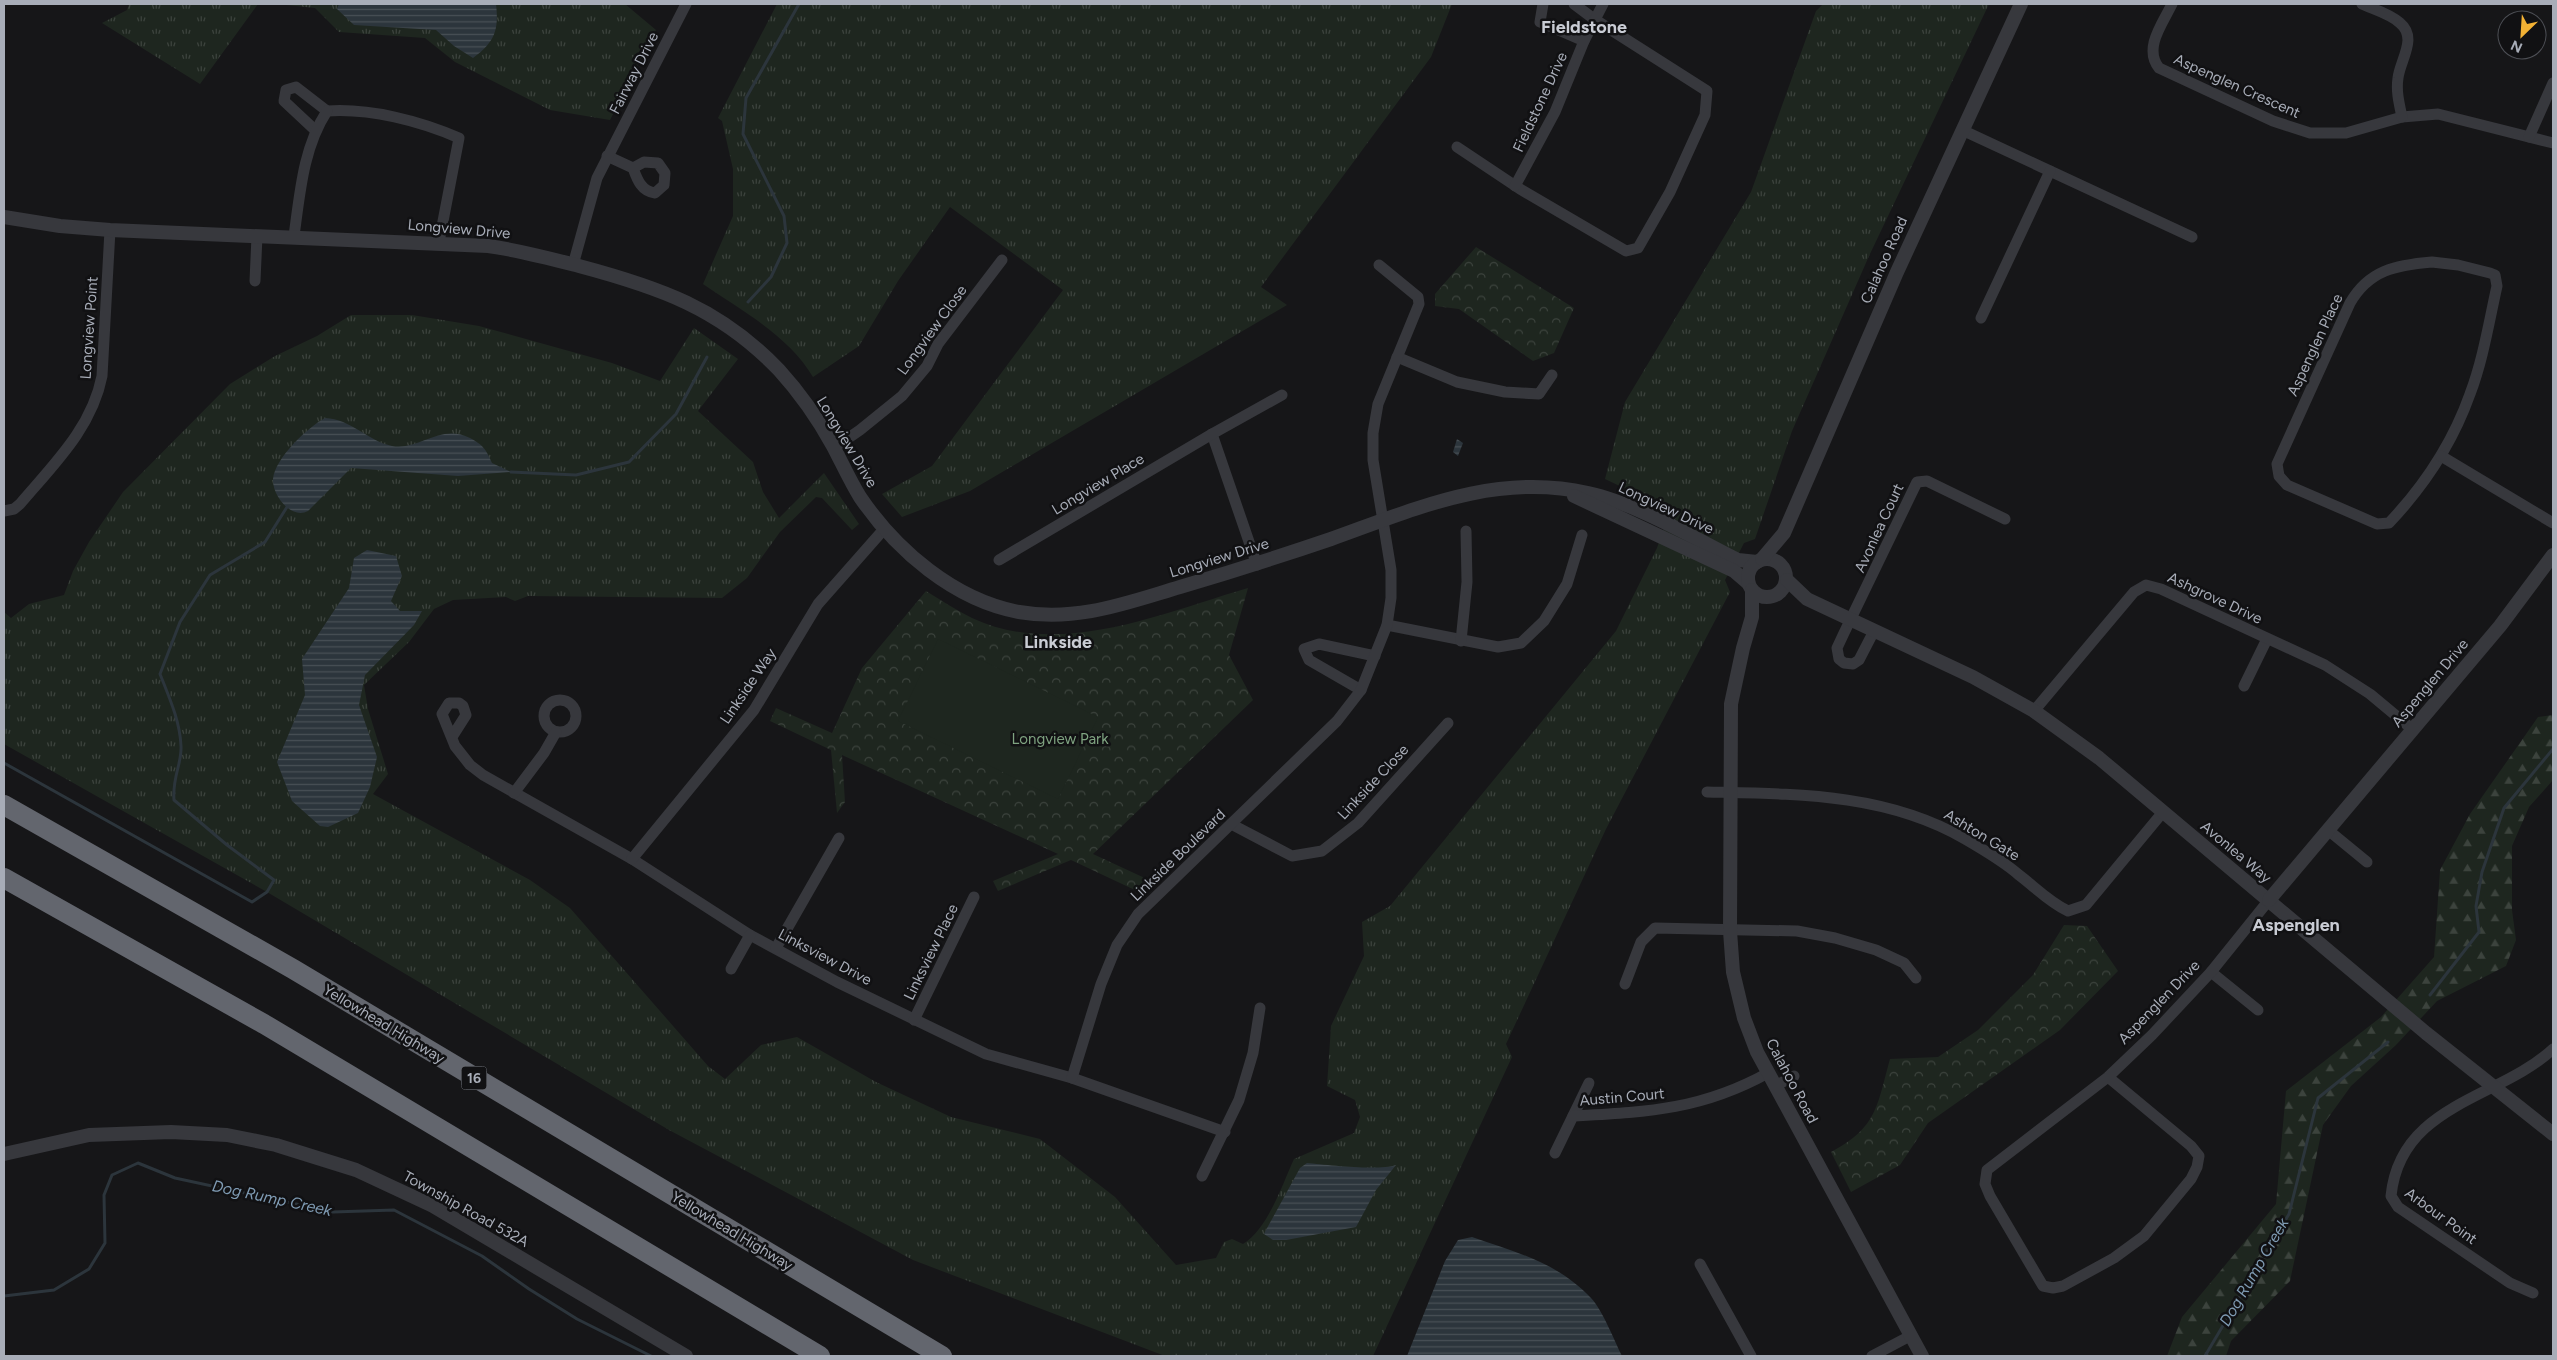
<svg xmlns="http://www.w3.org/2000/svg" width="2557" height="1360" viewBox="0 0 2557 1360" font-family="Figtree,sans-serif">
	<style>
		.grass { fill: url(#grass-tufts) }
		.forest { fill: url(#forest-firs) }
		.park { fill: url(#park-crowns) }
		.pitch { fill: #1e261f }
		.water { fill: url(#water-rules) }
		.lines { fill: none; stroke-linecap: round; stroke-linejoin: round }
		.stream { stroke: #2c353c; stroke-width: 3 }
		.minor { stroke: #37383d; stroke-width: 11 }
		.tertiary { stroke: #37383d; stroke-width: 14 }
		.motorway { stroke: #63666e; stroke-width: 20 }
		.labels { text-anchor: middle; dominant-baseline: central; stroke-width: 5; stroke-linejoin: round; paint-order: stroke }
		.shield { fill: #111113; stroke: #7b7e86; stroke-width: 1 }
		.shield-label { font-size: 14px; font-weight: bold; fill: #a8adb8 }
		.street-label { font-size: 15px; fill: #a8adb8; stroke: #111113 }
		.park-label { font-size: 15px; fill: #7fa381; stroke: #111113 }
		.water-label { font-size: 16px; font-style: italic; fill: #7f9bb3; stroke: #111113 }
		.quarter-label { font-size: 18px; font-weight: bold; fill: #c9ccd4; stroke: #111113 }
	</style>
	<defs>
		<pattern id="grass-tufts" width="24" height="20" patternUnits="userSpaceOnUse" patternTransform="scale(1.25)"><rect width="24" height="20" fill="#1e261f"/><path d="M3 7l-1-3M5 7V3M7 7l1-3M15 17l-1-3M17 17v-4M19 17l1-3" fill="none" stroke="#3c433d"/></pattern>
		<pattern id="forest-firs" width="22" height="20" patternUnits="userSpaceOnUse" patternTransform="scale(1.25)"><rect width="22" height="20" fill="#1e261f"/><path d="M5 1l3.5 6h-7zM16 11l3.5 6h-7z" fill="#3c433d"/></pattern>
		<pattern id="park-crowns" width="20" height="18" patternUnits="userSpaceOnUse" patternTransform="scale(1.25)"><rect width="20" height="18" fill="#1e261f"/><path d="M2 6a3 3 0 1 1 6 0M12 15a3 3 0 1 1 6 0" fill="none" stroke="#3c433d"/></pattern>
		<pattern id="water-rules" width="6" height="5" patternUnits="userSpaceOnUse" patternTransform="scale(1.25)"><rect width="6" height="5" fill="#2c353c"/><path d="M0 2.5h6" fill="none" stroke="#485056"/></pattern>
	</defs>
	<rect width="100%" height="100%" fill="#161618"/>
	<g class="grass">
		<polygon points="129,4 258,4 200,84 102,23 127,10"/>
		<polygon points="277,4 625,4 656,30 610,120 550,110 455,62 425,38 339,32 315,8"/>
		<path d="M777,4H1452L1431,57L1261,287L1287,305L970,491L902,517L882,494L932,466L1063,290L950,207L898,281L859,346L813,377C789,336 741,310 703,284L733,216V169L722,121L718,118Z"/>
		<path d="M1823,4H1989L1869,256L1792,431L1755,539L1744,543L1725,580L1730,592L1606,829L1506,1044L1512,1057L1373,1356H1165L913,1260L669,1130L267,892L4,744V612L11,618L29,604L64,595L73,571L89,542L123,492L230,384L275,356L317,336L351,315H412L479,326L612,363L660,381L694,328L738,359L698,411L753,462L763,492L779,518L824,473L859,524L852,530L822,498L816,497L780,532L747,578L722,598L528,596L515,601L506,597L453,600L434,609L409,642L364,685L368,709L388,774L373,794L530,880L570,908L708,1066L725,1079L761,1045L797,1037L876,1082L951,1117L1040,1139L1115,1197L1176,1265L1216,1258L1224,1242L1232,1239L1243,1244C1268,1229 1282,1185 1294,1159L1354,1133L1360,1117L1355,1100L1327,1086L1331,1026L1364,956L1362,922L1390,906L1616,631L1657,548L1670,510L1605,479L1625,402L1751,192L1816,11Z"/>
	</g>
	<polygon class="forest" points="2553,715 2553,780 2529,807 2512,846 2512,910 2516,940 2506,966 2437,1001 2396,1045 2351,1086 2323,1125 2290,1281 2231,1341 2226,1356 2167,1356 2182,1317 2276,1204 2286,1091 2381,1017 2434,957 2440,870 2470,814 2538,717"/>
	<g class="park">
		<polygon points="1476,247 1574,308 1554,353 1533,361 1459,309 1435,306 1435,294"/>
		<path d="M1248,588L1229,655L1253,700L1093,854L1149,880L1137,891L1071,860L998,891L993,881L1058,854L842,755L845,802L837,813L831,750L770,721L776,708L832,733L862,668L926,591C941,600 956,610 972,618C1060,659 1162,613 1248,588Z"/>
		<path d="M2064,925L2087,926L2118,971L2060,1030L1928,1123L1900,1165L1851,1192L1831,1152C1877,1128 1877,1106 1890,1059L1938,1057L1978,1030L2033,975Z"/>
	</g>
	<polygon class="pitch" points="938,639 1098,717 1058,799 898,721"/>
	<g class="water">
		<path d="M339,4H496C499,30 495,42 473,58L454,46L436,30L354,25L337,9Z"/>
		<path d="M325,418C351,419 368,441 392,446C419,451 440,423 470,438C483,445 486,449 492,463L511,472L458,476L351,468L308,511C291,520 272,495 273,479C275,458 308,427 325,418Z"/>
		<polygon points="1457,439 1463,443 1458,456 1453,452"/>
		<polygon points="367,550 396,556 402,576 391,601 400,611 422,611 414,625 365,675 359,705 377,757 370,787 358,813 328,827 320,826 292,801 277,762 305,695 302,659 349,588 354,558"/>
		<path d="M1307,1163C1328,1165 1378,1171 1396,1165L1376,1190L1356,1227L1286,1240H1273L1264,1234L1266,1230L1300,1168Z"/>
		<path d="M1472,1237C1516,1252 1558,1263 1591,1298C1603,1311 1614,1340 1622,1356H1407L1445,1261L1458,1240Z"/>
	</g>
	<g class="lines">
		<g class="stream">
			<polyline points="748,302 771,277 787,243 784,216 743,134 746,98 799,4"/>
			<polyline points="511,472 576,475 629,462 676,414 707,357"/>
			<path d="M4,763L252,902L267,892L274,880L227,845L174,800C172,777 182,764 181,746C180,721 169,697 160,674L180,622L210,575L265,542L287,507"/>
			<polyline points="2430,995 2479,932 2476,906 2482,872 2504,808 2553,749"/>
			<polyline points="4,1296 54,1290 89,1269 105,1243 104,1195 112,1175 138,1163 175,1178 333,1212 394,1210 482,1256 529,1289 577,1319 651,1356"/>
			<polyline points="2205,1356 2289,1214 2318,1098 2388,1042"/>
		</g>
		<g class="minor">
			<polyline points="1543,4 1540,22 1584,41"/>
			<path d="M2172,4C2163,23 2143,48 2159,68L2273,121L2310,133H2346L2402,117L2438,114L2553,143"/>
			<path d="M2362,4C2373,9 2391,14 2400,23C2418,38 2400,60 2398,78C2396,91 2399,103 2402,117"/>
			<path d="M327,111C370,108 420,121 459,138L439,242"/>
			<polyline points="315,130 284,101 286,90 296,87 327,111"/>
			<polyline points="1962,130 2192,237"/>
			<polyline points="2529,137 2553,83"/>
			<polyline points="1457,147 1520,189 1626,251 1638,248 1670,192 1705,115 1707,91 1594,19 1574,4"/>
			<path d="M607,156L633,168C637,179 641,191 655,193L664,185L665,173L658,163L644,162L633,168"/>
			<polyline points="1515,186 1555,112 1584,41 1603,4"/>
			<path d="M294,236C300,193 303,148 327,111"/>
			<path d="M2432,262L2458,265L2490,273L2495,275L2497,286C2489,322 2483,360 2470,394C2453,442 2424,486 2389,523L2377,524L2287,485L2279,476L2277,464L2350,303C2369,270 2396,265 2432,262Z"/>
			<polyline points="573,265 597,178 686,4"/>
			<polyline points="255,281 257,236"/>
			<polyline points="1981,318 2050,171"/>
			<polyline points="1397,357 1457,382 1505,392 1539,394 1552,375"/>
			<polyline points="1212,434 1257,565"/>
			<polyline points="834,448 860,430 902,396 927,366 938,344 1002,260"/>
			<polyline points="2441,456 2553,523"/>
			<path d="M4,511L14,509L20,504C53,465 92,428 102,376L110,230"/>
			<polyline points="999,560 1212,434 1282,395"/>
			<polyline points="1387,625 1498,647 1521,643 1544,621 1567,584 1582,535"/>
			<polyline points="1874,631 1859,660 1853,664 1844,663 1839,659 1837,648 1844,633 1917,482 1927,481 2005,519"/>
			<polyline points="1461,641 1467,582 1466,531"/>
			<polyline points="2244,686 2267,639"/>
			<polyline points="1361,690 1309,660 1304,649 1319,644 1375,656"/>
			<circle cx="560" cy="716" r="16"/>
			<polyline points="2034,711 2134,592 2146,585 2161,589 2325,665 2370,694 2412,729"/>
			<polyline points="452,737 466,715 463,706 459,703 449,703 442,714 455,746 470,765 483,775 632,859 750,935 837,982 986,1054 1072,1078 1225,1132"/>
			<path d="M1707,792C1796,794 1886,793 1965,839C1984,850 2003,861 2019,875C2035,887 2049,902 2068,911L2086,905L2163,812"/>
			<polyline points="514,793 544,753 556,732"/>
			<polyline points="1231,824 1292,856 1322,851 1358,823 1448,723"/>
			<polyline points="2328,830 2367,862"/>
			<polyline points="632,859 754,710 818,604 885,528"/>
			<polyline points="776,948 839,838"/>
			<polyline points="731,969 750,935"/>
			<polyline points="2211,972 2258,1010"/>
			<polyline points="1625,984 1641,942 1655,928 1797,931 1835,938 1876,950 1904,963 1916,978"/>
			<polyline points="914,1020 974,897"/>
			<polyline points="2108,1077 2191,1146 2199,1156 2197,1167 2191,1179 2144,1236 2114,1258 2063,1286 2053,1288 2043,1286 1990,1196 1985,1184 1987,1170 2108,1077 2152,1035 2211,972 2269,900"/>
			<polyline points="1072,1078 1101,984 1117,945 1138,914 1337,721 1361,690 1387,625 1391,598 1391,570 1373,460 1373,433 1378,404 1419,304 1418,297 1379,265"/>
			<polyline points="1775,1086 1794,1076"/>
			<polyline points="1573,1116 1589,1083"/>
			<path d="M1555,1153L1573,1116C1647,1112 1701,1110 1768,1073"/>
			<polyline points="1202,1176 1239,1100 1253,1053 1260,1008"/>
			<polyline points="1700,1264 1751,1356"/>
			<path d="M2533,1293L2510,1283L2398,1207L2391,1196C2400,1104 2499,1099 2553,1049"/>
			<polyline points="1872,1356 1910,1336"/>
		</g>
		<g class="tertiary">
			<path d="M4,217L60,226L110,230L488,246C518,250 548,258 579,266C658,287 720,308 779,370C800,393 818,419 833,446C842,463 850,481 860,497C896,550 954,600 1019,612C1077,622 1126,603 1180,587C1231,572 1281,556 1331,539C1415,509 1496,472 1588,493C1635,503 1694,538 1738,560L1757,562"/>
			<polyline points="1574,496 1734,571 1748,583"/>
			<circle cx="1767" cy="578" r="19"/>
			<polyline points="1762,559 1784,533 1897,272 2021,4"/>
			<polyline points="1787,580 1807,599 1973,677 2034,711 2099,758 2426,1033 2553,1134"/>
			<polyline points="1752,590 1752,617 1743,648 1731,704 1730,931 1733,972 1744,1018 1757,1052 1922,1356"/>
			<polyline points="2269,900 2500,626 2553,555"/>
			<polyline points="4,1154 89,1135 171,1132 227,1135 276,1145 356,1170 433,1206 686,1356"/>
		</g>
		<g class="motorway">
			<polyline points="4,805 293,969 942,1356"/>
			<polyline points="4,878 264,1024 820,1356"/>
		</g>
	</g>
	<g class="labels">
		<rect class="shield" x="461.5" y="1066.5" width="25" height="23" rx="4"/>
		<g class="shield-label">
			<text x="474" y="1078">16</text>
		</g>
		<g class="street-label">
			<text transform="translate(634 73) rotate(-63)">Fairway Drive</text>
			<text transform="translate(2237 86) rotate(24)">Aspenglen Crescent</text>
			<text transform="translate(1540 102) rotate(-65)">Fieldstone Drive</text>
			<text transform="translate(459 229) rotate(5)">Longview Drive</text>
			<text transform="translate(1884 260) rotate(-66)">Calahoo Road</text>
			<text transform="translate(89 328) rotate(-86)">Longview Point</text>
			<text transform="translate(932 330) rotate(-54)">Longview Close</text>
			<text transform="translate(2315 345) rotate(-65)">Aspenglen Place</text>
			<text transform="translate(847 442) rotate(59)">Longview Drive</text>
			<text transform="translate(1098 484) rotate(-31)">Longview Place</text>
			<text transform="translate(1666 508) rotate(25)">Longview Drive</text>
			<text transform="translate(1879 528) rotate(-65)">Avonlea Court</text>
			<text transform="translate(1219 558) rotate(-17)">Longview Drive</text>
			<text transform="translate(2215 598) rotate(25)">Ashgrove Drive</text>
			<text transform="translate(2430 683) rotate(-50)">Aspenglen Drive</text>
			<text transform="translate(748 686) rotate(-56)">Linkside Way</text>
			<text transform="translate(1373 782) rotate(-47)">Linkside Close</text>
			<text transform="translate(1982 835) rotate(31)">Ashton Gate</text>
			<text transform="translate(2236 852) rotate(40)">Avonlea Way</text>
			<text transform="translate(1178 855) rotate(-44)">Linkside Boulevard</text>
			<text transform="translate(931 952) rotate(-64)">Linksview Place</text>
			<text transform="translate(825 957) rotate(28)">Linksview Drive</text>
			<text transform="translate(2159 1002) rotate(-46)">Aspenglen Drive</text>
			<text transform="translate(384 1024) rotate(31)">Yellowhead Highway</text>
			<text transform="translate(1792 1081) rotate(62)">Calahoo Road</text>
			<text transform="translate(1622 1097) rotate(-5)">Austin Court</text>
			<text transform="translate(466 1209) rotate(29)">Township Road 532A</text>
			<text transform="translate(2441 1216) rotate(36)">Arbour Point</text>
			<text transform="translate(732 1231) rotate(31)">Yellowhead Highway</text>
		</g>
		<g class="park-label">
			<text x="1060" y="739">Longview Park</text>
		</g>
		<g class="water-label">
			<text transform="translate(272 1198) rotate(12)">Dog Rump Creek</text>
			<text transform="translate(2254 1272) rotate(-60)">Dog Rump Creek</text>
		</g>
		<g class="quarter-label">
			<text x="1584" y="27">Fieldstone</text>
			<text x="1058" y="642">Linkside</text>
			<text x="2296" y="925">Aspenglen</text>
		</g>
	</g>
	<rect width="2557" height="1360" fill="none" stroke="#a8adb8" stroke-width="10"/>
	<g transform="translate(2522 35) rotate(205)"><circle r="24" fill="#111113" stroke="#4d4f55"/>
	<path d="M0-4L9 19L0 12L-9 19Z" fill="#f2b134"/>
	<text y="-8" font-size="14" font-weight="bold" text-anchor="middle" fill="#a8adb8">N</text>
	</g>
</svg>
